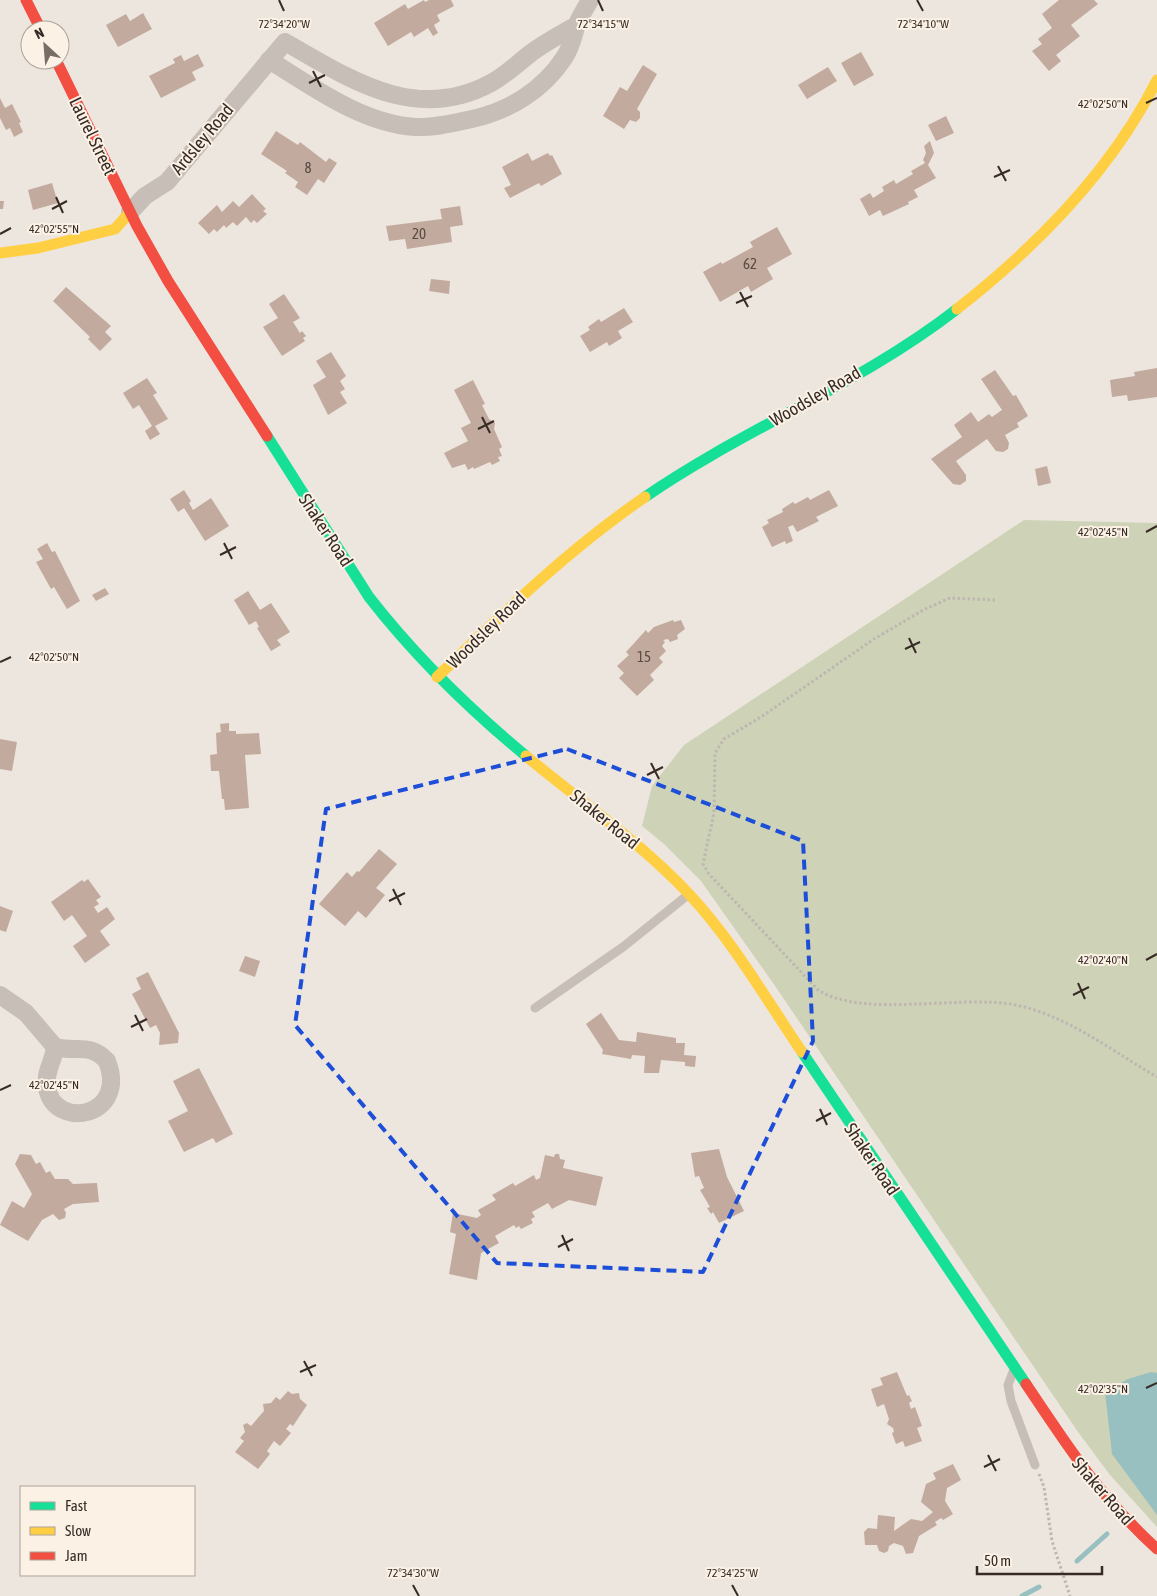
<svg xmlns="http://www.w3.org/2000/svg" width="1157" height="1596" viewBox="0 0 1157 1596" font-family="'Asap Condensed',sans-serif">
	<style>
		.green { fill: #ced3b7 }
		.water { fill: #99c0c0 }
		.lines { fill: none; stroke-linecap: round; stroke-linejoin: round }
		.stream { stroke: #99c0c0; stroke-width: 5 }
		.building { fill: #c2aa9e }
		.path { stroke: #beb6b0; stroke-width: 3; stroke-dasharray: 2.5 2.5; stroke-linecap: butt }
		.lane { stroke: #c6beb7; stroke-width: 9 }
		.street { stroke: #c6beb7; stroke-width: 18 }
		.fast { stroke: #16e098; stroke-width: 11 }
		.slow { stroke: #ffcf43; stroke-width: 11 }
		.jam { stroke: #f24e42; stroke-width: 11 }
		.marked { fill: none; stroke: #1d4ed8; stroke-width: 4; stroke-dasharray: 10 6; stroke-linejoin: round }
		.ticks { fill: none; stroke: #372b26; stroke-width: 2 }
		.labels { text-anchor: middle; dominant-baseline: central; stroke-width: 4; stroke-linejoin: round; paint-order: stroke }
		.number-label { font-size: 15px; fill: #5a4b44 }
		.street-label { font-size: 18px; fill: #372b26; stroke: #fbf1e5 }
		.ticks-label { font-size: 12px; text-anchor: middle; fill: #372b26; stroke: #fbf1e5; stroke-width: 4; stroke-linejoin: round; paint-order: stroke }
	</style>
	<rect width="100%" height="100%" fill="#ede6de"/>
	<polygon class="green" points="1024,520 1157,523 1157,1527 1110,1475 1078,1432 773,983 701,881 664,844 642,826 652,786 684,745"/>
	<polygon class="water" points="1151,1372 1157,1373 1157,1515 1112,1454 1105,1392 1128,1379"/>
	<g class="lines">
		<g class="stream">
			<polyline points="1077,1561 1107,1534"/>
			<polyline points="1022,1596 1039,1587"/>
		</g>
	</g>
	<g class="building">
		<polygon points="424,0 425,2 429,0 451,0 454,6 437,15 440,21 434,25 438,33 433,36 428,28 414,37 411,32 388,46 374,23 405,4 408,9"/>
		<polygon points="1059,0 1094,0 1098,4 1071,25 1080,36 1056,55 1061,61 1049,71 1032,51 1042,44 1038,39 1052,28 1042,14"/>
		<polygon points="143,13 152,29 118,47 106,25 126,14 130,21"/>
		<polygon points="861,52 874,75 854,86 841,63"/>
		<polygon points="198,54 204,66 192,72 196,80 161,98 149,76 175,63 173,59 181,55 184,61"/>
		<polygon points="643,65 657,74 637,109 640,112 640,118 636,122 630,120 624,129 603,116 620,87 627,91"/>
		<polygon points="828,67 837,81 807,99 798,85"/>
		<polygon points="0,98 5,108 12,104 21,122 19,123 23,132 14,137 10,128 6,130 0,118"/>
		<polygon points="946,116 954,133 936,141 928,125"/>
		<polygon points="276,131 298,145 300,142 326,162 329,158 337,163 324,183 318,179 307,195 295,187 298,182 285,173 287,171 261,154"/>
		<polygon points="930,141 934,153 928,165 936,178 914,190 918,197 908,202 909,204 883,216 880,210 869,216 860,199 870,193 873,198 884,191 882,187 894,180 896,184 913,174 911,171 925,163 923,160 926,153 924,146"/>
		<polygon points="528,153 532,161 548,153 550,156 552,155 562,174 541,186 539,183 510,198 504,188 511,185 502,167"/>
		<polygon points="52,183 58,203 33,210 28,190"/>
		<polygon points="252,194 266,209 263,211 267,214 257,223 254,220 251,223 246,217 237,226 233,222 226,228 224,225 217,232 214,229 209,234 198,223 217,205 222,212 233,201 239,207"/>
		<polygon points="0,201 4,201 3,209 0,209"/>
		<polygon points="460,206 463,225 450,227 452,242 407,249 405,239 389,241 386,226 442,219 440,209"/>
		<polygon points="777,227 792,254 767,268 773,279 751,292 748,286 720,302 703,272 721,262 722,264 753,247 750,242"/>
		<polygon points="431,279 450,281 449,294 429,291"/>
		<polygon points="66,287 111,326 105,332 112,339 100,351 88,339 90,337 53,301"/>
		<polygon points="284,294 300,318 293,322 300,333 302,331 306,336 303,338 305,341 282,356 263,327 278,318 269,304"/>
		<polygon points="624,308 633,322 618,331 622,338 609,346 607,342 590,352 580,336 590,330 588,327 599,319 601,322"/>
		<polygon points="331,352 346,376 340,381 345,389 340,392 347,403 328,415 313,385 326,377 316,361"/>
		<polygon points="1157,368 1157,397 1128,401 1127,395 1112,397 1110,380 1135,376 1134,372"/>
		<polygon points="995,370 1013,396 1016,395 1028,416 1017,423 1019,427 1005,435 1009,443 1008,449 1003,452 996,451 987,439 956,461 966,475 966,481 960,485 953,484 931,459 962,437 954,425 971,412 978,422 989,414 992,417 1002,410 981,379"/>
		<polygon points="147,378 157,393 153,395 168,419 155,426 160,434 150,440 145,431 152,426 139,405 133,409 123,393"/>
		<polygon points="473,380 485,404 482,405 489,419 495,423 494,429 502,447 499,449 502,456 498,457 500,461 492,465 490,462 474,469 473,467 468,470 465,464 452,468 444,453 468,441 461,428 471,423 454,390"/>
		<polygon points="1047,466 1051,483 1038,486 1035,469"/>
		<polygon points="184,490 191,501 189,503 193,510 211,498 229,526 205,541 184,508 178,512 170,499"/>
		<polygon points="829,490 838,506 816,517 819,521 797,532 793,525 788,527 793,541 786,544 785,541 772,547 762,527 769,523 767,520 783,512 782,509 793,502 795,504 808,497 810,500"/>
		<polygon points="47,543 52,552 55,551 80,601 67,609 54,587 51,589 36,562 43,559 37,549"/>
		<polygon points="105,588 109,594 96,601 92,595"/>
		<polygon points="248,591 260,610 271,603 290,632 277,640 281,645 271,651 257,628 259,627 256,621 249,625 234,600"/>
		<polygon points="673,620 674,622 681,620 685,629 677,635 678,639 670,642 668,639 663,640 665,642 662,646 666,651 659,658 663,662 650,675 654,680 637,696 619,678 624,673 617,666 629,655 626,652 646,630 648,633 654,627"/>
		<polygon points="229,723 229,731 236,731 236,734 259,733 261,754 245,755 249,808 225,810 224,799 222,799 219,771 211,771 210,755 217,754 216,733 221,732 220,724"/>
		<polygon points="0,739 17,742 12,771 0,769"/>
		<polygon points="379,849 397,864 376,888 385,895 366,918 358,911 345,926 319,904 347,872 352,877 357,871 359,872"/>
		<polygon points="88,879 101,897 96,900 99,904 94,907 98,913 107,907 115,919 100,931 110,945 85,963 73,946 87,936 72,915 64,921 51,902 82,880 84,882"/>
		<polygon points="0,906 13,911 6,932 0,930"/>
		<polygon points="245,956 260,961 255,977 239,971"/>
		<polygon points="148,972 179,1033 178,1043 159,1045 160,1033 156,1025 150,1028 132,994 141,989 136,978"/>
		<polygon points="601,1013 619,1040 636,1042 637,1032 676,1038 676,1043 685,1043 684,1055 696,1056 695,1067 685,1066 685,1062 661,1060 659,1073 644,1073 645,1056 632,1055 631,1059 602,1054 603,1050 586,1024"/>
		<polygon points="199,1068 233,1134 216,1143 213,1138 184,1152 168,1121 188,1111 173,1081"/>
		<polygon points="719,1149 727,1177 744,1211 719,1223 713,1212 711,1214 707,1208 710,1207 700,1190 704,1188 699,1176 695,1177 691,1153"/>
		<polygon points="20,1154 31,1155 36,1164 40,1162 46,1173 50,1171 55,1179 68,1179 73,1184 97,1183 99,1202 73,1204 64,1209 66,1213 65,1218 59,1220 53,1214 42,1220 28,1241 0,1225 12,1201 24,1208 32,1194 15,1164"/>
		<polygon points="555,1154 559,1154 560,1159 565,1160 563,1168 603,1177 596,1206 569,1200 552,1209 548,1203 532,1212 535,1217 531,1219 533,1223 521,1229 519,1226 516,1228 514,1225 495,1236 499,1243 481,1253 477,1280 449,1274 456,1234 450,1232 453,1213 477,1218 481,1215 478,1210 496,1200 492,1195 513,1183 515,1186 534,1175 536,1180 540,1178 545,1155 554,1157"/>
		<polygon points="897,1372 907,1396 909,1395 912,1401 909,1403 911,1409 915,1407 922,1426 917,1428 922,1441 905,1447 903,1441 896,1444 892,1433 894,1432 893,1428 887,1424 889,1419 884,1404 877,1407 871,1389 883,1385 880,1378"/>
		<polygon points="288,1391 292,1394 299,1393 300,1399 307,1405 293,1426 290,1424 286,1429 291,1433 280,1446 274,1441 267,1451 270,1454 258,1469 235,1452 244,1441 240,1438 245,1432 243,1425 247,1423 251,1426 264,1411 263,1404 271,1403 276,1397 280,1400"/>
		<polygon points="953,1464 961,1480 947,1488 945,1501 953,1514 943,1520 941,1518 935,1522 937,1525 919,1536 913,1553 906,1554 903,1546 894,1543 889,1546 888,1551 884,1553 879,1551 877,1545 865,1545 864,1532 868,1528 877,1529 878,1515 895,1517 894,1531 911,1519 922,1521 933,1512 921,1502 926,1484 936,1479 933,1473"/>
	</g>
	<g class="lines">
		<g class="path">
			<path d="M995,600L950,598L925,609L874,639L761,717L724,739L715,753L714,813L703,864L709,874L818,990C864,1019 959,994 1016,1005C1068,1016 1112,1051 1157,1077"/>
			<polyline points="1039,1474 1044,1487 1052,1541 1070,1596"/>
		</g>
		<g class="lane">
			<polyline points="535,1008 623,947 689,894"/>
			<polyline points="1013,1372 1008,1385 1011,1401 1035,1465"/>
		</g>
		<g class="street">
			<path d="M269,60C313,87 361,123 415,127C434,128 453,123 472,119C509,111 543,90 564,58C571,48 573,38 576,27C579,17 586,8 590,0"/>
			<path d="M130,212L145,196L167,182L285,42C350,79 415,124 491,83C506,75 518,63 531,53C546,42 561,34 577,25"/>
			<polyline points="0,995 26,1013 55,1047"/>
			<path d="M55,1047C76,1053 89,1042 107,1061C129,1117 55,1131 47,1088C44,1072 54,1061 55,1047Z"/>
		</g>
		<g class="fast">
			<path d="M267,436L369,597C415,656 468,708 526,756"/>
			<path d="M645,497C745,428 861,384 957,309"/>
			<polyline points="802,1052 1026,1384"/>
		</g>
		<g class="slow">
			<polyline points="0,253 38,248 115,229 130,212"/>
			<path d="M957,309C1036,247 1112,170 1157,80"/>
			<path d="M437,677C503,613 569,549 645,497"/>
			<path d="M526,756C580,801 640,842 689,894C733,941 766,999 802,1052"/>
		</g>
		<g class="jam">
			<polyline points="26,0 41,30"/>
			<polyline points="56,60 137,226 168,281 267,436"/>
			<path d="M1026,1384C1068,1447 1100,1497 1157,1549"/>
		</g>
	</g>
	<path class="marked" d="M567,749L803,841L813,1041L703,1272L497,1263L295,1025L326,809Z"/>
	<path class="ticks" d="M279,0L284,11M598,0L603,11M917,0L923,11M313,71L321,87M309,83L325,75M1146,103L1157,98M998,166L1006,181M994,177L1010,170M56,197L63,213M52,209L67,201M0,234L11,228M740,292L748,307M736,303L752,296M482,417L490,433M478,429L494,421M1146,532L1157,526M224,543L232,559M220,555L236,547M909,638L916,653M905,649L920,642M0,662L11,657M651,763L659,779M647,775L663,767M393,889L401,905M389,901L405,893M1146,960L1157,954M1078,983L1085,999M1073,995L1089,987M135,1015L143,1031M131,1027L147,1019M0,1090L11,1085M820,1109L827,1125M816,1121L831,1113M562,1235L569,1251M558,1247L573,1239M304,1361L312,1376M300,1372L316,1365M1146,1388L1157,1383M988,1455L996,1471M984,1467L1000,1459M413,1585L419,1596M732,1585L738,1596"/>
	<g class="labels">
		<g class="number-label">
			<text x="308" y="167">8</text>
			<text x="419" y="233">20</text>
			<text x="750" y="263">62</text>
			<text x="644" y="656">15</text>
		</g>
		<g class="street-label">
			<text transform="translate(93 136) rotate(64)">Laurel Street</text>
			<text transform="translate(202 139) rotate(-50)">Ardsley Road</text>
			<text transform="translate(815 396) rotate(-30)">Woodsley Road</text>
			<text transform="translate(326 530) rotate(57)">Shaker Road</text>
			<text transform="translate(486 630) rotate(-44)">Woodsley Road</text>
			<text transform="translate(605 819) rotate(39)">Shaker Road</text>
			<text transform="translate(872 1159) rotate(56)">Shaker Road</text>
			<text transform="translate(1103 1491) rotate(49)">Shaker Road</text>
		</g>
	</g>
	<g class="ticks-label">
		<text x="284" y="28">72°34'20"W</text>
		<text x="603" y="28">72°34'15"W</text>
		<text x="923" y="28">72°34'10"W</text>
		<text x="1103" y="108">42°02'50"N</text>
		<text x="54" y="233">42°02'55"N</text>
		<text x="1103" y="536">42°02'45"N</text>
		<text x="54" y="661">42°02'50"N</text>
		<text x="1103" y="964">42°02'40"N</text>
		<text x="54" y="1089">42°02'45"N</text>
		<text x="1103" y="1393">42°02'35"N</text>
		<text x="413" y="1577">72°34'30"W</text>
		<text x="732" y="1577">72°34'25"W</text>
	</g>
	<rect x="20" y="1486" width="175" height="90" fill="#fbf1e5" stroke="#ada299"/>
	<rect x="30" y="1502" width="25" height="8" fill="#16e098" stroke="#ada299"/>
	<text x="65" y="1511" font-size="15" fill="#372b26">Fast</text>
	<rect x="30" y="1527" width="25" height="8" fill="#ffcf43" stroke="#ada299"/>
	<text x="65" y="1536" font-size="15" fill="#372b26">Slow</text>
	<rect x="30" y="1552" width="25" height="8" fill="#f24e42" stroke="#ada299"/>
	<text x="65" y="1561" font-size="15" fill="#372b26">Jam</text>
	<g transform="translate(45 45) rotate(334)"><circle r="24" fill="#fbf1e5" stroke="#ada299"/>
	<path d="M0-4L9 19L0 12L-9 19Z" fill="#776c66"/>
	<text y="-8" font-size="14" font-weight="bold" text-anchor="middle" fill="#372b26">N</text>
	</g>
	<path d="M977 1566v8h125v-8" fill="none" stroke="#372b26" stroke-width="2.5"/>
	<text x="984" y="1566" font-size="15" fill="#372b26" stroke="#fbf1e5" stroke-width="4" paint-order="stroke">50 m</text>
</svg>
